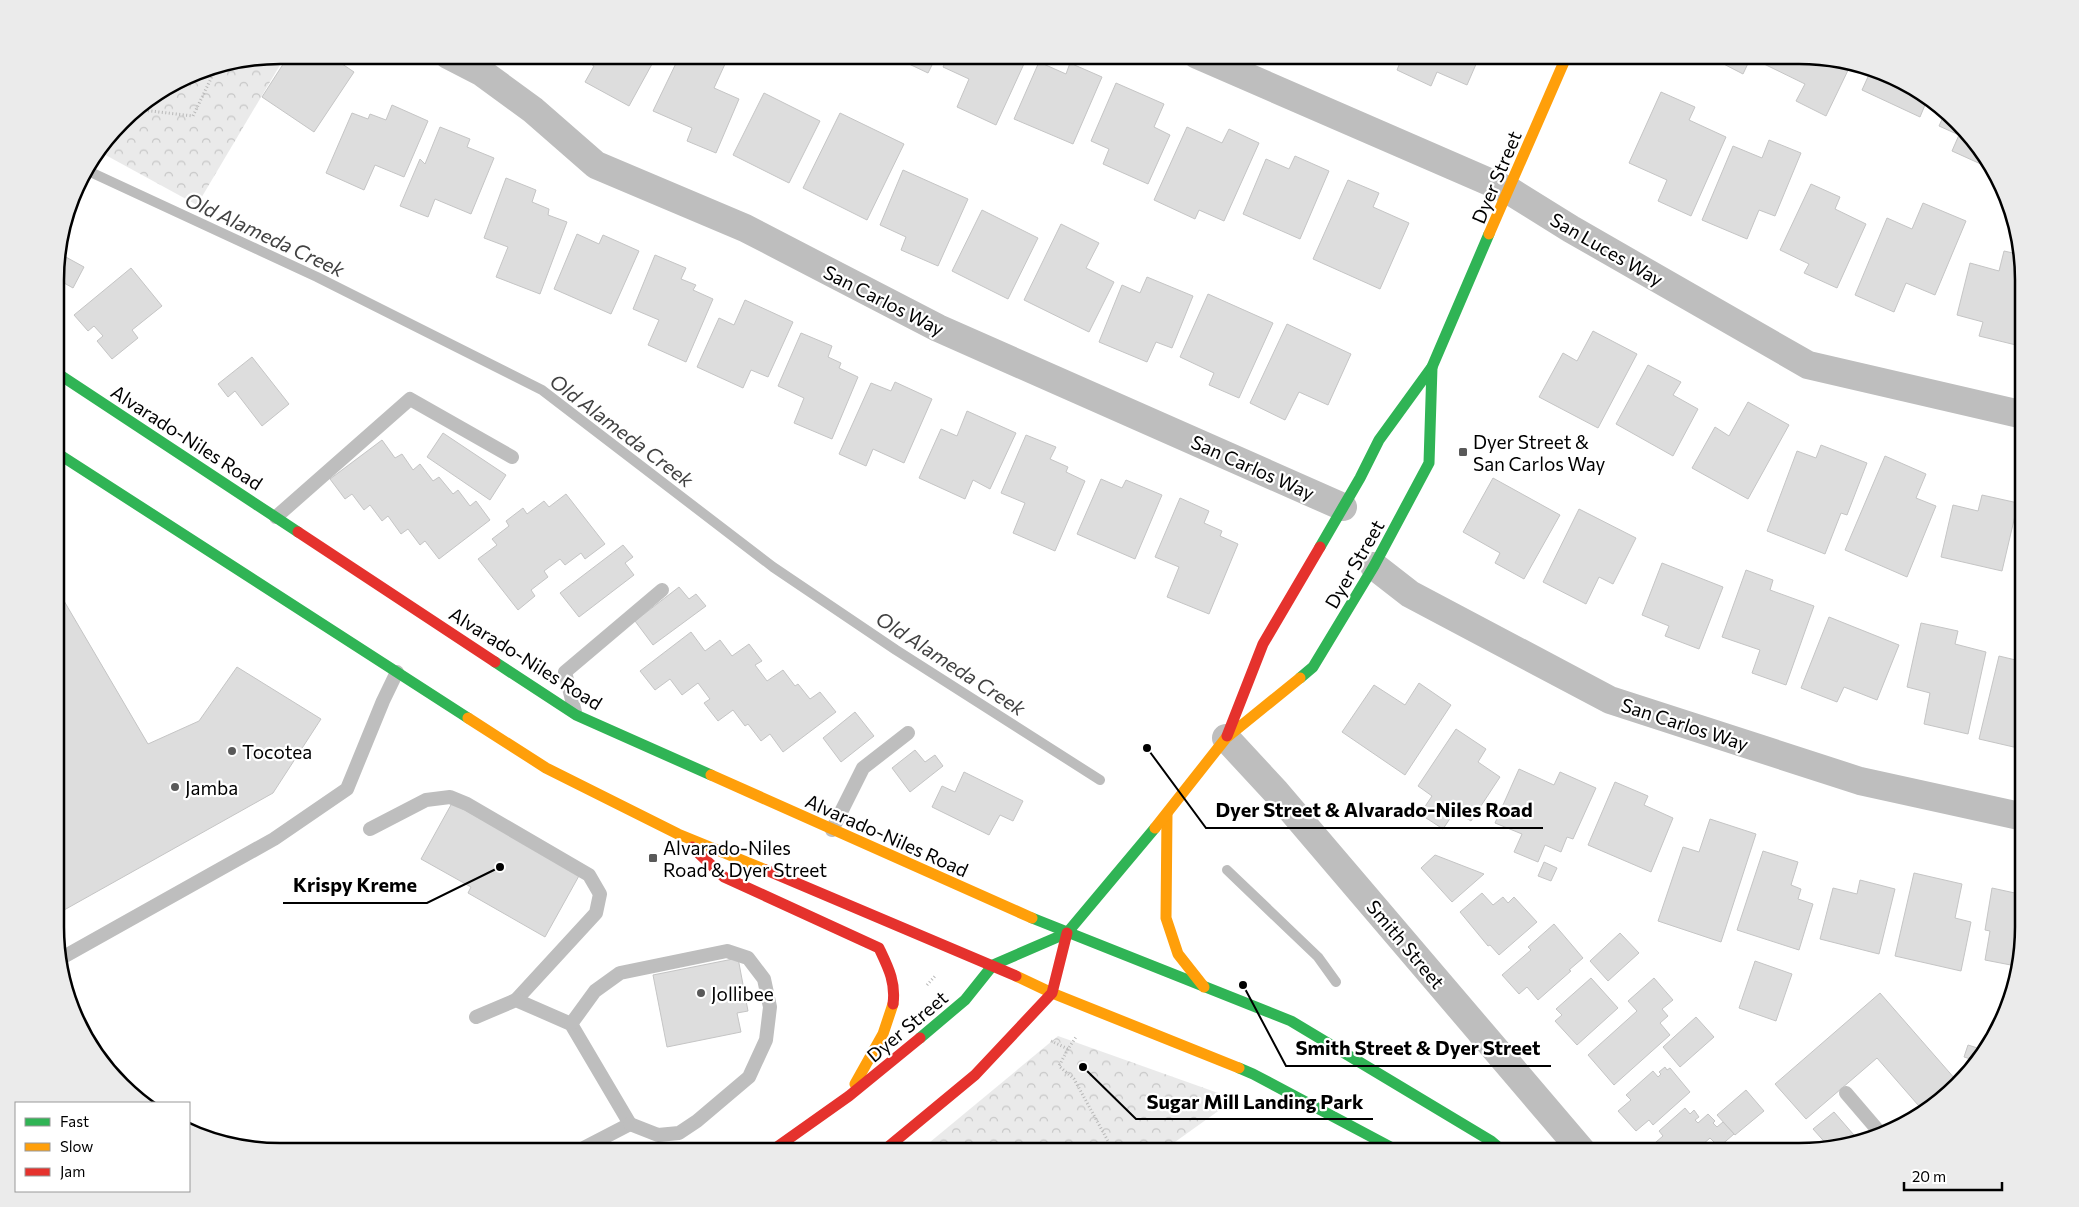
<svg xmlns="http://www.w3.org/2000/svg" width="2079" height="1207" viewBox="0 0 2079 1207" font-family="Commissioner,sans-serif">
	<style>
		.forest { fill: url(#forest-crowns) }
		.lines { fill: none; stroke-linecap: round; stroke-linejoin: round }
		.stream { stroke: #bcbcbc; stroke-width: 10 }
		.building { fill: #ddd; stroke: #c5c5c5 }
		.path { stroke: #b8b8b8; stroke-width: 3; stroke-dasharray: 1 2.5; stroke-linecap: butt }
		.lane { stroke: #bebebe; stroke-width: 14 }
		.street { stroke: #bebebe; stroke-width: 28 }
		.fast { stroke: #30b455; stroke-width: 11 }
		.slow { stroke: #ff9f0a; stroke-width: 11 }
		.jam { stroke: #e5322d; stroke-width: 11 }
		.poi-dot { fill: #595959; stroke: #fff; stroke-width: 2 }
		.labels { text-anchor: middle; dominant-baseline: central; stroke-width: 4.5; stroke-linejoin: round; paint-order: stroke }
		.street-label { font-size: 19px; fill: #000; stroke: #fff }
		.poi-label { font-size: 19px; fill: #000; stroke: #fff; text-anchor: start }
		.water-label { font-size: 20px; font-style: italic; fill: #414141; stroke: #fff }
		.rim { fill: none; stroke: #000; stroke-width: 2.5 }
		.leader { fill: none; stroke: #000; stroke-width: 2 }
		.callout-dot { fill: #000; stroke: #fff; stroke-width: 2 }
		.callout-label { font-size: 20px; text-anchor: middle; font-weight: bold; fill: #000; stroke: #fff; stroke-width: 4.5; stroke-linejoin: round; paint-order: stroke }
	</style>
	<defs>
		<pattern id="forest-crowns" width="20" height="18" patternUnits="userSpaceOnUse" patternTransform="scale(1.25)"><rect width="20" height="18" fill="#eaeaea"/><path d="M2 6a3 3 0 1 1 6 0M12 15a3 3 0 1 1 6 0" fill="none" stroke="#c7c7c7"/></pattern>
	</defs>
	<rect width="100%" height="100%" fill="#fff"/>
	<g class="forest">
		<polygon points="280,55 286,55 197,205 100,152 131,111 194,72"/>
		<polygon points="1058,1036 1235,1099 1161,1152 918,1152"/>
	</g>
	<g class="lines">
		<g class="stream">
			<polyline points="86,170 317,277 542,390 773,567 896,650 1100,780"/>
			<polyline points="1227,870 1318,957 1336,982"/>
		</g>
	</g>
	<g class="building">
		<polygon points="289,55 329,55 354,72 314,132 262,97"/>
		<polygon points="575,55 657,55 629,106 585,82 594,66"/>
		<polygon points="680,55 711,55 711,58 725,64 714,88 739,99 716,153 687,141 692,128 653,111"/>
		<polygon points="890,55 937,55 928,73"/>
		<polygon points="949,55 1028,55 996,125 957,107 969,79 943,67"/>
		<polygon points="1350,55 1370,55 1366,63"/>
		<polygon points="1403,55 1480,55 1467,85 1437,72 1431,86 1397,70"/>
		<polygon points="1716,55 1752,55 1743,74 1714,59"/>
		<polygon points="1769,55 1800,55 1852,62 1826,116 1796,101 1805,84 1764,64"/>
		<polygon points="1039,62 1066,74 1070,63 1102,77 1073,144 1014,119"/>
		<polygon points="1872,68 1911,85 1927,100 1920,117 1862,90"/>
		<polygon points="1116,83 1164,104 1154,127 1170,135 1148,184 1103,164 1109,149 1091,141"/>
		<polygon points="1661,92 1695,107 1689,120 1726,137 1691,216 1658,201 1667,180 1629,163"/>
		<polygon points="764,93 820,121 789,183 733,155"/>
		<polygon points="392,105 428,121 404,177 375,165 364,190 326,173 352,113 368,119 370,114 386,120"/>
		<polygon points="840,113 904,144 867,220 803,188"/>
		<polygon points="1944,115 1986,155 1994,170 1952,151 1959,135 1939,126"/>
		<polygon points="440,127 470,139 467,147 494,158 471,214 435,199 428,217 400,206 420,159 425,164"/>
		<polygon points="1187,127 1222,143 1229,129 1259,143 1224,221 1199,210 1195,219 1154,200"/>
		<polygon points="1769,140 1801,153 1775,216 1759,210 1747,239 1702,220 1733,146 1762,158"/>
		<polygon points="1295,156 1329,171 1300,239 1243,214 1266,159 1289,169"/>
		<polygon points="903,170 968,199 938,266 901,250 906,237 880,225"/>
		<polygon points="506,178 536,190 532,202 549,209 548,215 567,222 540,294 496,277 508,247 484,238"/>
		<polygon points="1348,180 1379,193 1373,207 1409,223 1380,289 1313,259"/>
		<polygon points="1811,184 1840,197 1835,209 1866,224 1837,288 1804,273 1809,264 1780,250"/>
		<polygon points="1923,203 1966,221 1935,295 1906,283 1894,312 1855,295 1887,218 1912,229"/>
		<polygon points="982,210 1038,238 1008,299 952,271"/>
		<polygon points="1061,224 1099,243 1086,268 1114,282 1089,332 1024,300"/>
		<polygon points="577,234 599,244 603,235 639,251 611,314 554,289"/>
		<polygon points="2004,251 2022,255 2023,265 2023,313 2016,345 1979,336 1983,322 1957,315 1970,263 1999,271"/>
		<polygon points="655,255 686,268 681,279 696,285 693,290 713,299 686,362 648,345 659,320 633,309"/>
		<polygon points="64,256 84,267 73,288 57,279 57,268"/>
		<polygon points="131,268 162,306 132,330 138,338 112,359 97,341 103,336 94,326 88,331 74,315"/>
		<polygon points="1147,277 1193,296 1172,348 1156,342 1147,362 1099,342 1122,285 1140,293"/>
		<polygon points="1208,294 1273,323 1239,398 1209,385 1214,373 1180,357"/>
		<polygon points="745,300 793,322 768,377 751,370 743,388 697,367 719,318 734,325"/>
		<polygon points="1287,324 1351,354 1328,405 1299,392 1285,420 1250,403"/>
		<polygon points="1593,331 1637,354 1598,428 1539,397 1563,353 1577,361"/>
		<polygon points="801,333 832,346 828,357 841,363 839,368 858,377 832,439 794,423 804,398 778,386"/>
		<polygon points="252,357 289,404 262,426 235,391 228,397 218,384"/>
		<polygon points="1648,365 1681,382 1673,395 1698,409 1673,456 1616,424"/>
		<polygon points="895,382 932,399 904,463 873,449 866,466 839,454 871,383 891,391"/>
		<polygon points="1748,402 1789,425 1748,499 1692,468 1715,427 1729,436"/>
		<polygon points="967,411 1016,433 990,489 973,480 965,499 919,478 941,429 957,436"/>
		<polygon points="443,433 506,475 490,500 427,457"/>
		<polygon points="1026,435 1056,447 1050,459 1068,467 1066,472 1085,481 1055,551 1013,533 1025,503 1001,493"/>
		<polygon points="382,440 395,458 402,454 413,470 420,464 433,481 439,477 453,494 458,490 470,506 476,501 490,520 439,559 425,541 420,545 408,529 401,534 388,516 382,521 370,505 364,510 352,494 345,499 330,479"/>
		<polygon points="1821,445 1867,463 1847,515 1841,513 1825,554 1767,531 1797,451 1816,458"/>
		<polygon points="1885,456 1926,474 1916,498 1936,506 1907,577 1845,550"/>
		<polygon points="1493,478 1560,515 1524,579 1495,563 1500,553 1463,532"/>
		<polygon points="1101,479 1122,488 1126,480 1162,495 1135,559 1077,534"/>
		<polygon points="566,494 605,544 585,559 581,553 565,565 560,559 544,571 548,577 531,590 535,596 518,610 478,559 497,545 492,539 509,526 506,521 523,508 527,514 544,501 549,507"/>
		<polygon points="1982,495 2018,503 2002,571 1941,557 1953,505 1978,511"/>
		<polygon points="1180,498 1209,511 1204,523 1222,531 1220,536 1238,544 1209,614 1167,597 1179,567 1155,557"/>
		<polygon points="1579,509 1636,538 1613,584 1599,577 1586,604 1543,582"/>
		<polygon points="623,545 633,557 625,563 634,575 579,617 560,593"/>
		<polygon points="1662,563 1723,587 1699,649 1665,636 1669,626 1642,615"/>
		<polygon points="1746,570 1773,580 1770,590 1814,606 1786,685 1752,673 1760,650 1722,637"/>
		<polygon points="2024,574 2024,594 2019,593"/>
		<polygon points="679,587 689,599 696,594 706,606 653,645 635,621"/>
		<polygon points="57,589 148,744 199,721 237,667 321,719 273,793 57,914"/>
		<polygon points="1829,617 1899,645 1877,700 1844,687 1837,702 1801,688"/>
		<polygon points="1921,623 1958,631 1955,644 1986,652 1968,734 1924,724 1930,693 1907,687"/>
		<polygon points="691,632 705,651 720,640 732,656 749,644 762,661 755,665 767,681 783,670 795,686 798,684 810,699 820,692 836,712 783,752 770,734 761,741 748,724 745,726 733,710 718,721 704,703 710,699 698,683 682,695 670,679 655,690 640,671"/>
		<polygon points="1999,656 2024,662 2024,727 2018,748 1979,739"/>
		<polygon points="1419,683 1451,705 1405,775 1342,732 1374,685 1405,705"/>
		<polygon points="855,712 874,736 841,762 823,738"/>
		<polygon points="1456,729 1486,749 1478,762 1500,777 1471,821 1455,811 1443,829 1420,814 1432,796 1418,786"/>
		<polygon points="915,750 925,762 935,755 943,766 910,792 892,768"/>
		<polygon points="1519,769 1554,785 1560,772 1596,788 1573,839 1567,837 1561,852 1545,845 1538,862 1514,852 1522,834 1495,823"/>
		<polygon points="964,772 1023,801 1013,821 1000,815 989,835 932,807 942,786 955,792"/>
		<polygon points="1615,782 1648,796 1644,805 1673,818 1651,872 1588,845"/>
		<polygon points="452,803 580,874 545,937 468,893 471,887 421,859"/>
		<polygon points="1710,819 1756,834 1721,942 1658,921 1683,847 1699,852"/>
		<polygon points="1763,851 1798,862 1791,885 1801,889 1798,899 1813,904 1799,950 1737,930"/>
		<polygon points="1435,855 1484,874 1452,902 1421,868"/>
		<polygon points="1544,862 1557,868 1551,881 1538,876"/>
		<polygon points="1914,873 1962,884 1955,918 1971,922 1961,971 1895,956"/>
		<polygon points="1860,880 1895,889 1879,954 1820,939 1833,888 1857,894"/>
		<polygon points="1992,888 2024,895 2024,942 2016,966 1985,960 1990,931 1985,930"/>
		<polygon points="1482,893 1493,905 1503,897 1508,903 1514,897 1537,922 1499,955 1490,945 1488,946 1460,912"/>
		<polygon points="1554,924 1583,958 1569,970 1571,971 1538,1000 1527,987 1519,994 1502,975 1531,950 1528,947"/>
		<polygon points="1620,933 1639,953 1608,981 1590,961"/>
		<polygon points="738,958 748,1011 737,1013 741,1032 667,1047 653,975"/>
		<polygon points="1755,961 1792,974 1776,1021 1739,1008"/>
		<polygon points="1591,978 1618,1008 1577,1045 1555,1021 1562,1015 1556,1009"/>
		<polygon points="1654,978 1673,1000 1662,1009 1668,1016 1660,1023 1670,1035 1614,1085 1588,1055 1637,1011 1628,1001"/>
		<polygon points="1880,993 1956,1080 1925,1113 1877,1058 1806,1119 1775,1084"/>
		<polygon points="1696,1017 1714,1037 1680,1067 1663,1047"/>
		<polygon points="1968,1045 1984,1050 1974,1060 1964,1057"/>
		<polygon points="1665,1067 1667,1070 1670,1068 1690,1092 1653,1125 1649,1120 1636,1131 1618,1111 1631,1100 1626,1095 1653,1071 1658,1077 1661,1074 1659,1072"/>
		<polygon points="1746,1090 1764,1111 1735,1135 1717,1115"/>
		<polygon points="1685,1108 1690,1114 1694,1110 1699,1117 1695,1120 1698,1123 1708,1114 1715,1121 1713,1123 1717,1127 1723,1122 1734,1134 1719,1147 1710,1138 1694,1152 1653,1152 1649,1148 1663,1136 1659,1131"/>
		<polygon points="1834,1112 1860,1142 1830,1148 1813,1129"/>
	</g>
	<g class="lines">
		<g class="path">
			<polyline points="134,109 193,116 216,68"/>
			<polyline points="927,985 936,975"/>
			<polyline points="1051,1041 1068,1049 1076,1037"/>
			<polyline points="1068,1049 1059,1066 1074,1079 1114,1152"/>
		</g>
		<g class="lane">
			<polyline points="276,517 410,399 512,457"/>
			<polyline points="575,712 565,672 662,590"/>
			<polyline points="370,829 426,800 450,797 467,804 589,875 600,894 596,913 516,1000"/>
			<polyline points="832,830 863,768 908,733"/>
			<polyline points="58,960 274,839 347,789 383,701 397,672"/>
			<polyline points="476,1017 516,1000 571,1024 630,1124 576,1152"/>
			<polyline points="571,1024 595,991 620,973 727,951 748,958 764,979 770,1007 766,1040 749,1077 697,1121 679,1133 658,1135 630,1124"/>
			<polyline points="1846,1093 1882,1135"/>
		</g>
		<g class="street">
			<polyline points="448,55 481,72 533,110 596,165 745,228 938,328 1343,507"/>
			<polyline points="1197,55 1510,191 1571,229 1808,365 2024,415"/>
			<polyline points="1374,566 1410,594 1610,700 1860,781 2024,817"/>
			<polyline points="1226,738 1276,792 1583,1152"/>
		</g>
		<g class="fast">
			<polyline points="57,373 298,532"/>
			<polyline points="57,453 468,718"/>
			<polyline points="1320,547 1360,478 1379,440 1432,367 1489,234"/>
			<polyline points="495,662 576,715 711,775"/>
			<polyline points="1300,678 1313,667 1374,566 1429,463 1432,367"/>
			<polyline points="1032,918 1291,1021 1491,1141 1504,1152"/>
			<polyline points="920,1038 965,1000 993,965 1067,933 1155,828"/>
			<polyline points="1239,1068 1253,1074 1400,1152"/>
		</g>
		<g class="slow">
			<polyline points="1489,234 1567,55"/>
			<polyline points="468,718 546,768 678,834 766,870"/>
			<polyline points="711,775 1032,918"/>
			<polyline points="1167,814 1166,918 1178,954 1204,987"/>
			<polyline points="1155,828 1226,738 1300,678"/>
			<polyline points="1016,976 1052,993 1239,1068"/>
			<polyline points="855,1084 883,1034 893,1004"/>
		</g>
		<g class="jam">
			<polyline points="298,532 495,662"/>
			<polyline points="1227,736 1263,644 1320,547"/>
			<path d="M692,847L724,877L879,948C888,967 896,982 893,1004"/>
			<polyline points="766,870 1016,976"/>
			<polyline points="770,1152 849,1096 920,1038"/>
			<polyline points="882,1152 975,1075 1052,993 1067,933"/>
		</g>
	</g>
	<g class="poi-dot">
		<rect x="1458" y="447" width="10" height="10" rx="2.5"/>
		<circle cx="232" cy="751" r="5"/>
		<circle cx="175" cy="787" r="5"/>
		<rect x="648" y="853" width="10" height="10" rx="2.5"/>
		<circle cx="701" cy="993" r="5"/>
	</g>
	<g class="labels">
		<g class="street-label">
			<text transform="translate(1496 177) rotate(-67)">Dyer Street</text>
			<text transform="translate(1607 249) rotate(30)">San Luces Way</text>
			<text transform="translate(884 300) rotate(27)">San Carlos Way</text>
			<text transform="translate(187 437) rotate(33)">Alvarado-Niles Road</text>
			<text transform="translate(1253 467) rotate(24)">San Carlos Way</text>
			<text transform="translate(1354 564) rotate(-60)">Dyer Street</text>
			<text transform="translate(526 658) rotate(32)">Alvarado-Niles Road</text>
			<text transform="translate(1685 724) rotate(18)">San Carlos Way</text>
			<text transform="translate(887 835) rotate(24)">Alvarado-Niles Road</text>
			<text transform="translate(1406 944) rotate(50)">Smith Street</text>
			<text transform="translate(907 1026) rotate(-40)">Dyer Street</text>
		</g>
		<g class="poi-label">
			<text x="1473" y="441">Dyer Street &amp;<tspan x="1473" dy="22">San Carlos Way</tspan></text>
			<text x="242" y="751">Tocotea</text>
			<text x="185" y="787">Jamba</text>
			<text x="663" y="847">Alvarado-Niles<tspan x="663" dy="22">Road &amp; Dyer Street</tspan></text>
			<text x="711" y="993">Jollibee</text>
		</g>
		<g class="water-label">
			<text transform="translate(265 234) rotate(25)">Old Alameda Creek</text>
			<text transform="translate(622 430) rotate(37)">Old Alameda Creek</text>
			<text transform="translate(951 663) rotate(33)">Old Alameda Creek</text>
		</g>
	</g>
	<path d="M0 0H2079V1207H0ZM280 64H1799A216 216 0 0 1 2015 280V927A216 216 0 0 1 1799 1143H280A216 216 0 0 1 64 927V280A216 216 0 0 1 280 64Z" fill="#ebebeb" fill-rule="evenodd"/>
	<path class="rim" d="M280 64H1799A216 216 0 0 1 2015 280V927A216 216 0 0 1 1799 1143H280A216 216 0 0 1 64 927V280A216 216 0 0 1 280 64Z"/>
	<path class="leader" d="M1147 748L1206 828H1543M500 867L427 903H283M1243 985L1286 1066H1551M1083 1067L1136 1119H1373"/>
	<g class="callout-dot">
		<circle cx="1147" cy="748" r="5"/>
		<circle cx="500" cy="867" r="5"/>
		<circle cx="1243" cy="985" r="5"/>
		<circle cx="1083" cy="1067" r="5"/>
	</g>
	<g class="callout-label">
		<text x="1374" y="817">Dyer Street &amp; Alvarado-Niles Road</text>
		<text x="355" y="892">Krispy Kreme</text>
		<text x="1418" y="1055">Smith Street &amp; Dyer Street</text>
		<text x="1255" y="1109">Sugar Mill Landing Park</text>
	</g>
	<rect x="15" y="1102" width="175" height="90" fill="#ffffff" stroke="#999999"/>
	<rect x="25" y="1118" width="25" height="8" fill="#30b455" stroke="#999999"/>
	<text x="60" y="1127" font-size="15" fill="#000000">Fast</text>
	<rect x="25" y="1143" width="25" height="8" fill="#ff9f0a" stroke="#999999"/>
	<text x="60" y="1152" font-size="15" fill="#000000">Slow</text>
	<rect x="25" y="1168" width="25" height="8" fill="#e5322d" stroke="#999999"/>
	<text x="60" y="1177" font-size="15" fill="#000000">Jam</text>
	<path d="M1904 1182v8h98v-8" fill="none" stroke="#000000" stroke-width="2.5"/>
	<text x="1912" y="1182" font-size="15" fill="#000000" stroke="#ffffff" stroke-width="4" paint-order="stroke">20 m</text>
</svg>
